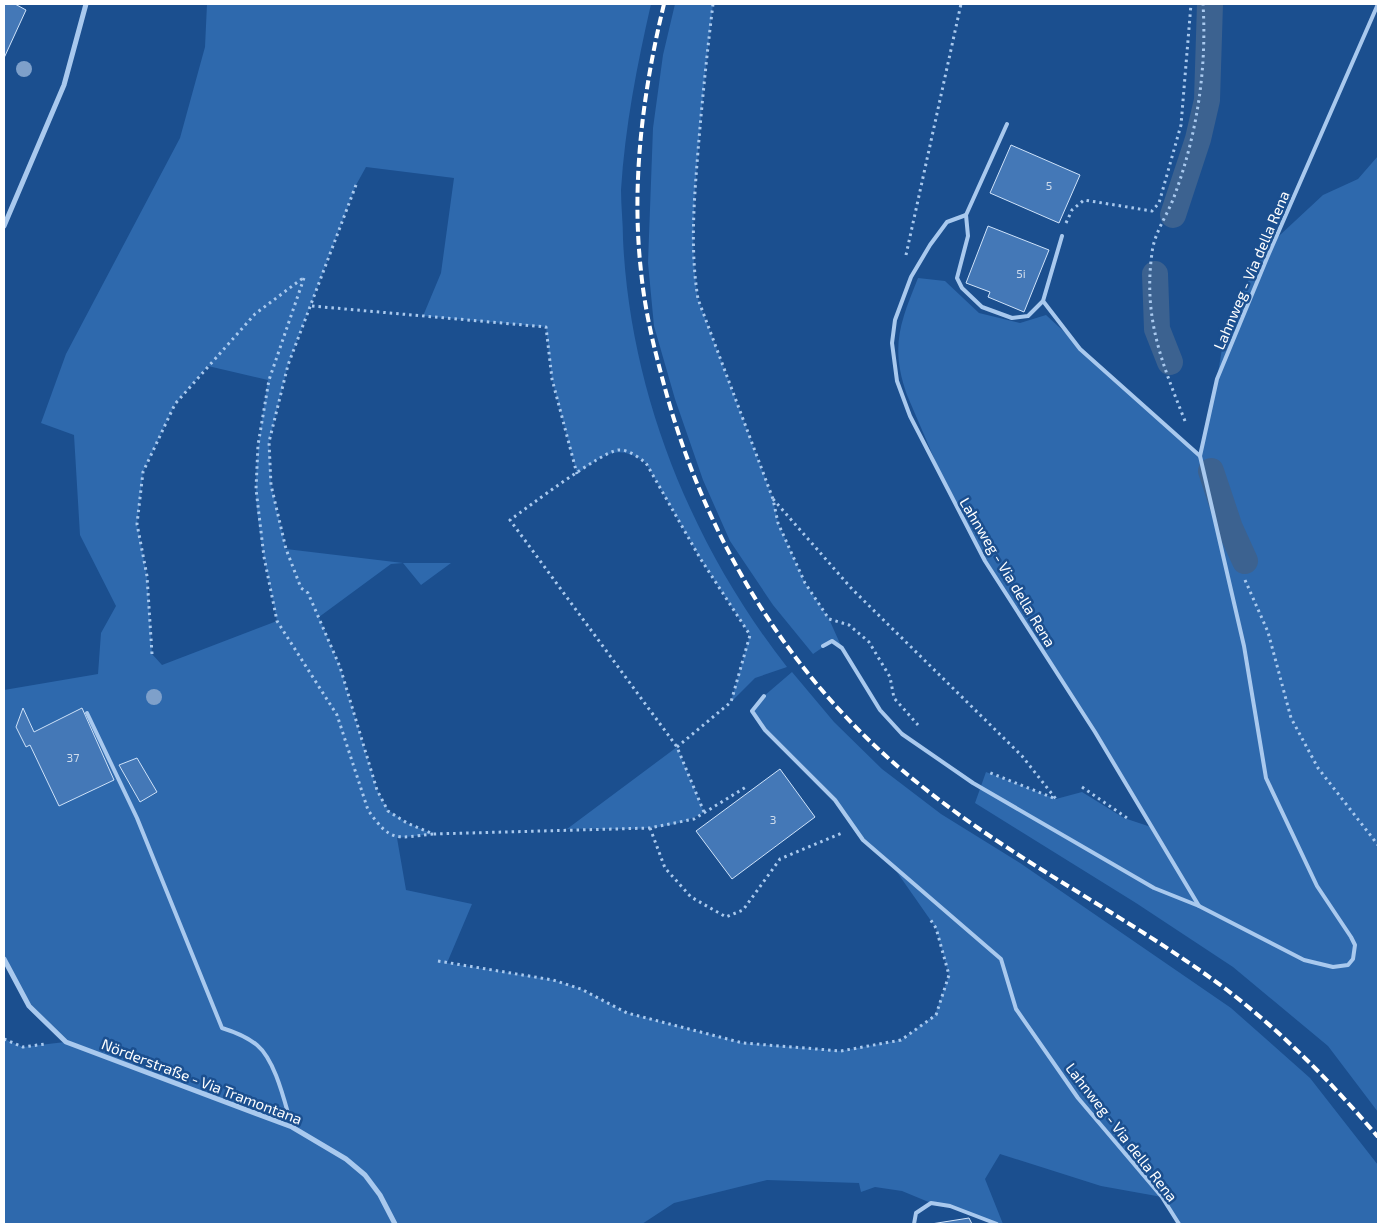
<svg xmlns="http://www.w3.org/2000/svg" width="1382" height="1228" viewBox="0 0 1382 1228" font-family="'Exo 2',sans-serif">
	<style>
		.green { fill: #2e69ad; fill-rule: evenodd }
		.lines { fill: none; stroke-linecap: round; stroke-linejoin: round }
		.canal { stroke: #3c6290; stroke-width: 26 }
		.building { fill: #4478b7; stroke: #cfe3fa }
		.path { stroke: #a9c9ee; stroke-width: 3; stroke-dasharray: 2.5 4; stroke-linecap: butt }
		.lane { stroke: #a9c9ee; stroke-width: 4 }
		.street { stroke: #a9c9ee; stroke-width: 5 }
		.rail { stroke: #fff; stroke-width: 4; stroke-dasharray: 9 4; stroke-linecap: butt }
		.tree { fill: #7ea0ca }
		.labels { text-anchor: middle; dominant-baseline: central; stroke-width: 5; stroke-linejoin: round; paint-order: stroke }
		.number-label { font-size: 12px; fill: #d0dded }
		.street-label { font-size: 15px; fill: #fff; stroke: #1b4f8f }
	</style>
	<rect width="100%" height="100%" fill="#1b4f8f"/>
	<g class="green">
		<path d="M207,4H651C637,65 625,127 621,190C621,206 623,223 623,239C630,393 692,546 787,667L755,678L731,702L750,635L700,558L646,463C617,442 603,455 577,474L552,379L546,327L423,316L441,273L454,178L366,167L356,185L288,365L269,442L271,485L286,549L403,563H451L421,585L403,563L391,564L319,617L340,667L377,790L388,810L407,823L433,834L397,838L406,890L472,904L447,963L553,980L581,989L627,1013L743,1043L841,1051L901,1040L935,1015L949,975L936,928L892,865L863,840L835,800L765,730L752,711L764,696L792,672L834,722L882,769L941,814L1020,863L1231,1008L1310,1078L1378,1165V1224H1179L1162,1197L1101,1186L1000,1154L985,1179L1003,1224H997L963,1210L931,1203L902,1191L875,1187L861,1192L859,1183L767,1180L674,1203L642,1224H4V1039L23,1047L65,1042L29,1006L4,959V690L98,674L101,633L116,606L80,535L74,435L41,423L66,354L180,138L205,47ZM208,366L268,380C263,416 256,451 256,487C256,530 269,578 277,621L162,665L152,654L147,576L137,524L143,472L175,404ZM23,708L34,732L82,708L114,780L59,806L30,745L26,747L16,727ZM137,759L157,793L140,802L119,765Z"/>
		<path d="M675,4H713C707,53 702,102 698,151C694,202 690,249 698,299L773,499L778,523L805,583L829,619L842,648L832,641L813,654L773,605L730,541L703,480L675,399L654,326L648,263L653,128L663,55Z"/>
		<path d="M1378,156V1112L1328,1046L1233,967L1136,903L975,803L986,772L1056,799L1082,792L1124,818L1151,827L1095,732L985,561L952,500L907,395C890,347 900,323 918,278L945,281L979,313L1020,323L1046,315L1199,456L1217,379L1227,319L1267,247L1323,195L1358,179Z"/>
		<path d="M677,747L704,812C665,836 611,827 567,829Z"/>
	</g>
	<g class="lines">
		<g class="canal">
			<polyline points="1173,215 1198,139 1207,100 1210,4"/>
			<polyline points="1155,274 1157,329 1170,362"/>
			<polyline points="1211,471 1230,528 1245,561"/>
		</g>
	</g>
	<g class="building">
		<polygon points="4,4 15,4 26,10 4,58"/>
		<polygon points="1011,145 1080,175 1059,223 990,193"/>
		<polygon points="988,226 1049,250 1024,312 988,297 990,292 966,283"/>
		<polygon points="23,708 34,732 82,708 114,780 59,806 30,745 26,747 16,727"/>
		<polygon points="137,758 157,792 140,802 119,765"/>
		<polygon points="780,769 815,817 732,879 696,831"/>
		<polygon points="969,1218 972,1224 931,1224"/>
	</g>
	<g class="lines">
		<g class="path">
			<path d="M713,4C707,53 702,102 698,151C694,202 690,249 698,299L773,499L778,523L805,583L829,619L849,625L869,642L890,677L894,698L918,725"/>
			<polyline points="356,185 288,365 269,442 271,485 286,549 301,588 308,593 340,667 377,790 388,811 407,823 433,834 650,828 694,819 746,787"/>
			<polyline points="1066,223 1072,210 1084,200 1152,211 1159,203 1181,125 1191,4"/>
			<polyline points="906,255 961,4"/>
			<path d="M304,278L269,380L258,445L256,489L264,557L277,621L337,715L368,810C391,843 396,838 433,834"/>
			<polyline points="312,306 546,327 552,379 577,474"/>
			<path d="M1185,421C1162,363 1143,318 1152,253C1154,233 1167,216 1174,197C1197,135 1207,69 1203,4"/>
			<polyline points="773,499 852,589 1022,756 1056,799 988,772"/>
			<polyline points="1245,580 1268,632 1291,718 1318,768 1378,845"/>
			<polyline points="152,654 147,576 137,524 143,472 175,404 255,314 303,278"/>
			<path d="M677,747L731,702L750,635L700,558L646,463C638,457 628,449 618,450C601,452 528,507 510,520L677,747L704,812"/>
			<polyline points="1082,787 1130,820"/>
			<polyline points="650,828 665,868 691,897 726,917 743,910 780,859 842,833"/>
			<polyline points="438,961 553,980 581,989 627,1013 743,1043 841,1051 901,1040 936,1015 949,975 936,928 930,919"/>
			<polyline points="4,1039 23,1047 45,1044"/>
		</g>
		<g class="lane">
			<polyline points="1007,124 966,215 968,236 957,278 962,288 982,307 1012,318 1028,316 1043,301 1062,236"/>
			<polyline points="966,215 947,222 930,245 911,277 895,320 892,343 897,381 910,416 985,561 1095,732 1199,906"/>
			<polyline points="1043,301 1080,349 1200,456"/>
			<polyline points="823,646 832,641 842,648 880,710 902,734 973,783 1154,888 1199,906 1304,960 1333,967 1348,965 1353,959 1355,945 1351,937 1317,886 1266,778 1244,646 1200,456 1217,379 1267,258 1378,4"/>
			<polyline points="764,696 752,711 765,730 835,800 863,840 1001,959 1016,1009 1078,1098 1162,1197 1179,1224"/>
			<path d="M87,713L137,818L222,1028C235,1032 247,1037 257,1045C276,1061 285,1104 292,1127"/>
			<polyline points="914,1224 916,1213 931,1203 950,1206 997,1224"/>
		</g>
		<g class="street">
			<polyline points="4,226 64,85 86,4"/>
			<polyline points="4,959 29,1006 66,1042 292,1127 346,1159 365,1175 380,1195 395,1224"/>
		</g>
		<path class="rail" d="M664,4C643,90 631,183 641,271C645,313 655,352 666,392C709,548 796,688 924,788C1019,864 1130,917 1227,990C1283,1033 1333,1084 1378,1137"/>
	</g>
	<g class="tree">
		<circle cx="24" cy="69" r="8"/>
		<circle cx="154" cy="697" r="8"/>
	</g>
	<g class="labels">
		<g class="number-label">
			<text x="1049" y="185">5</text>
			<text x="1021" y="273">5i</text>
			<text x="73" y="757">37</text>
			<text x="773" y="819">3</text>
		</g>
		<g class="street-label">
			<text transform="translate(1251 270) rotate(-67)">Lahnweg - Via della Rena</text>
			<text transform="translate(1008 572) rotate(59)">Lahnweg - Via della Rena</text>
			<text transform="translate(202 1081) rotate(21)">Nörderstraße - Via Tramontana</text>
			<text transform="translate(1122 1132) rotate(52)">Lahnweg - Via della Rena</text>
		</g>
	</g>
	<rect width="1382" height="1228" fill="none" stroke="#ffffff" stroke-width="10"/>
</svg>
